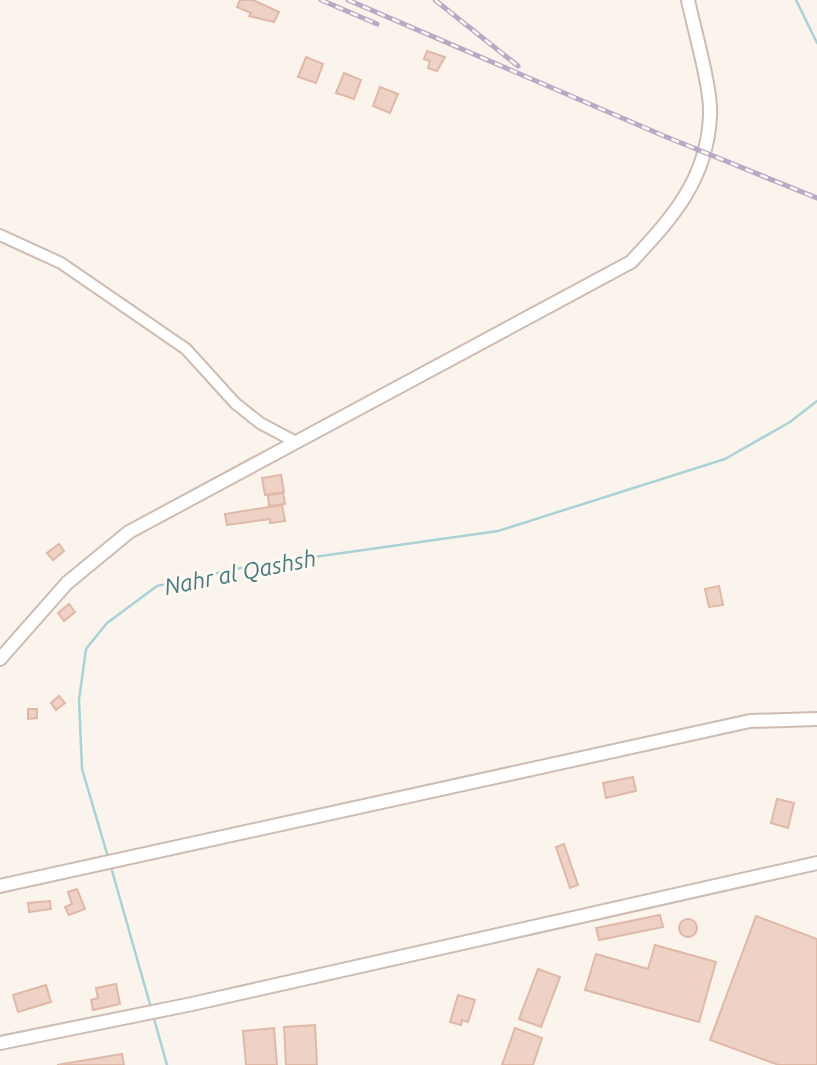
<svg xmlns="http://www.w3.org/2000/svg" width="817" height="1065" viewBox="0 0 817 1065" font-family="Ubuntu,sans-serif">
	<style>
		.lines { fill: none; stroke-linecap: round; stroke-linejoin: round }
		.stream { stroke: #a8d2d5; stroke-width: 2.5 }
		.building { fill: #eed2c5; stroke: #e0b8a7; stroke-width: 2 }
		.minor-casing { stroke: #cdbcb2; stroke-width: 14 }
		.tertiary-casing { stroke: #cdbcb2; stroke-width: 16 }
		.minor { stroke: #fff; stroke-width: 10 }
		.tertiary { stroke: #fff; stroke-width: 12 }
		.rail-casing { stroke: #b6aac5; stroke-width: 5 }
		.rail { stroke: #fef8f2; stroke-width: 2.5; stroke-dasharray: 8; stroke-linecap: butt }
		.labels { text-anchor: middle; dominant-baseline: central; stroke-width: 6; stroke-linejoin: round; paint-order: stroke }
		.water-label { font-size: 23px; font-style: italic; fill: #477b7f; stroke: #fef8f2 }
	</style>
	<rect width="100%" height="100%" fill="#fbf4ec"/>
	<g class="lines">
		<g class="stream">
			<polyline points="796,0 817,43"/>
			<polyline points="108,857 82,769 79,700 86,649 107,623 157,586 250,566 498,531 725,459 790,422 817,401"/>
			<polyline points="111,867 151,1008"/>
			<polyline points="153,1015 167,1065"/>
		</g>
	</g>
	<g class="building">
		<polygon points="240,0 253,0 279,12 274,22 249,16 251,13 237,7"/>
		<polygon points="427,51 445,57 437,71 428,68 430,61 424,59"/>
		<polygon points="306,57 323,64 316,83 298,77"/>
		<polygon points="344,73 361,80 354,99 336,93"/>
		<polygon points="380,87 398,94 390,113 373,106"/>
		<polygon points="281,475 284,492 265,495 262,478"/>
		<polygon points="283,493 285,504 269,506 268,495"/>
		<polygon points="282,505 285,521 270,523 270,519 227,525 225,514"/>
		<polygon points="59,544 64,551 53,560 47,553"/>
		<polygon points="719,586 723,605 709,607 705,589"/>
		<polygon points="69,604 75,612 64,621 58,613"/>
		<polygon points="59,696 65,703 56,710 51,703"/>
		<polygon points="28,709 37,709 37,718 28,719"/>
		<polygon points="633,777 636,791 606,798 603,783"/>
		<polygon points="777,799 794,803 788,828 771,823"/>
		<polygon points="564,844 578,885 570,888 556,847"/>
		<polygon points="77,889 85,909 69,915 65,907 72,904 68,892"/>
		<polygon points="50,901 51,909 29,912 28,903"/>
		<polygon points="660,915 663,927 599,940 596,928"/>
		<polygon points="756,916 817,939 817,1065 779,1065 710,1040"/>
		<circle cx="688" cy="928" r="9"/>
		<polygon points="655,945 716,962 699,1022 585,990 596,954 648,969"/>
		<polygon points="538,969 560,977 541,1027 519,1019"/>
		<polygon points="116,984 120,1004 93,1010 91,1000 98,998 96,988"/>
		<polygon points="46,985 51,1002 18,1012 13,995"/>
		<polygon points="458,995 475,1000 468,1022 462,1020 461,1025 450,1022"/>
		<polygon points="315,1025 317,1065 286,1065 284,1027"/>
		<polygon points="274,1028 277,1065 246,1065 243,1031"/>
		<polygon points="515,1028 542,1038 533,1065 502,1065"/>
		<polygon points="122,1054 124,1065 57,1065"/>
	</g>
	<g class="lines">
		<g class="minor-casing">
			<polyline id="minor" points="0,235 61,263 186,349 235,403 260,423 294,441"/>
		</g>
		<g class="tertiary-casing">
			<g id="tertiary">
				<path d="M0,659L67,583L129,532L631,262C672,218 707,180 710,116C712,90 694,29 688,0"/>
				<polyline points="0,886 750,721 817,719"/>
				<polyline points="0,1043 192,1004 817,863"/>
			</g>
		</g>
		<use href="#minor" class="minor"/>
		<use href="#tertiary" class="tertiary"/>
		<g class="rail-casing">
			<g id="rail">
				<polyline points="321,0 377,24"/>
				<polyline points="348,0 664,136 817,198"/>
				<polyline points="435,0 518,66"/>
			</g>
		</g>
		<use href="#rail" class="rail"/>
	</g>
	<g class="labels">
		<g class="water-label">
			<text transform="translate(240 572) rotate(-11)">Nahr al Qashsh</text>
		</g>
	</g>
</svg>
